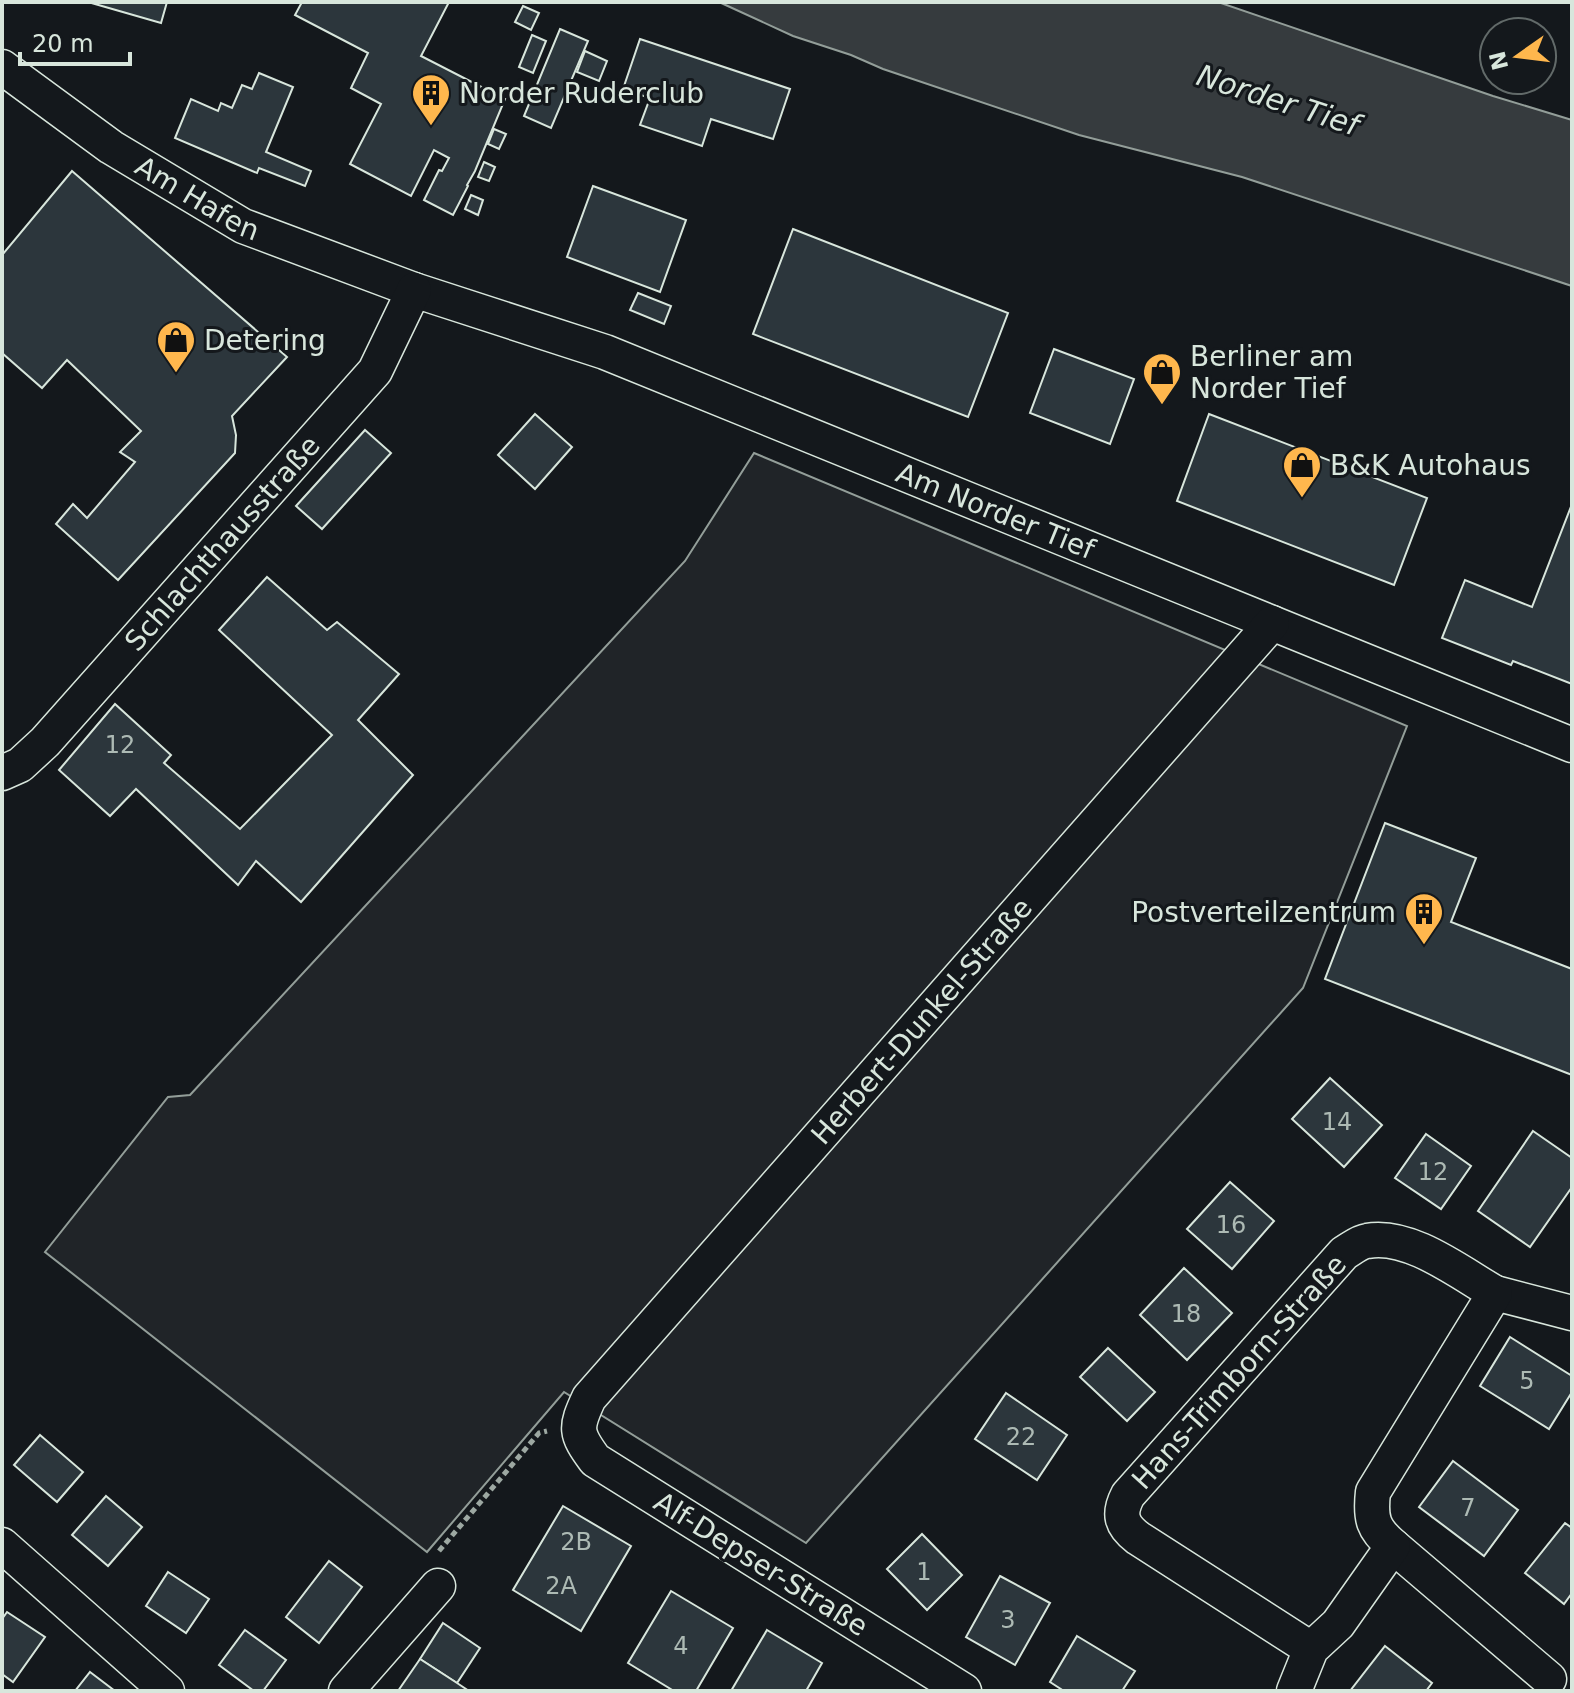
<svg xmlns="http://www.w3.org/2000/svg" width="1574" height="1693" viewBox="0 0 1574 1693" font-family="'DejaVu Sans',sans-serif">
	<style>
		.green { fill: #202428; stroke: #939e99; stroke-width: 2 }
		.water { fill: #363b3e; stroke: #939e99; stroke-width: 2 }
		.building { fill: #2c363c; stroke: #d8e6dc; stroke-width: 2 }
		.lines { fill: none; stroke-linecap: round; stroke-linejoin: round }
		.minor-casing { stroke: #d8e6dc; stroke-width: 37 }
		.path { stroke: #9da8a2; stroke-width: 5; stroke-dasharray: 6 4; stroke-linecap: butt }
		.minor { stroke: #14181c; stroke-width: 34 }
		.labels { text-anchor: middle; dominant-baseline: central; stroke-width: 6; stroke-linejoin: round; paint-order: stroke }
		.number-label { font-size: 24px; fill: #adbab4 }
		.poi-label { font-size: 28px; fill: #d8e6dc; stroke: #14181c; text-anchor: start }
		.street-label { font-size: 28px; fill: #d8e6dc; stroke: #14181c }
		.water-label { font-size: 30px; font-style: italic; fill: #d8e6dc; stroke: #14181c }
	</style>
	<rect width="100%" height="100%" fill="#14181c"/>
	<polygon class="green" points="754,453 1407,726 1303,988 806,1543 564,1392 427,1552 45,1252 168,1097 190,1095 685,561"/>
	<polygon class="water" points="719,2 1218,2 1493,96 1572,120 1572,286 1242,177 1079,135 883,69 851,55 793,36"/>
	<g class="building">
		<polygon points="88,2 167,2 161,23"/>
		<polygon points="302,2 449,2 421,56 505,99 475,171 467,185 468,186 453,215 424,200 439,170 442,171 449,158 434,150 411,196 350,164 381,104 351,88 368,53 295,15"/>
		<polygon points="523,6 539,13 531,30 515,22"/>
		<polygon points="560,29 588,41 551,128 524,116"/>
		<polygon points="532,35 546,41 533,73 519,67"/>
		<polygon points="640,39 790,89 773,139 711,119 702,146 640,125 650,98 623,89"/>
		<polygon points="585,51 607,61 599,81 577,72"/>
		<polygon points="259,73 293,87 266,152 311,171 305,186 259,168 257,173 175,138 191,99 218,111 221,103 232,108 242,85 252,89"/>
		<polygon points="494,129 506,134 499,149 488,144"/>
		<polygon points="484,162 495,167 489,181 478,177"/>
		<polygon points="72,171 287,357 232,416 236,435 235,453 118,580 56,524 73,504 87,518 135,462 120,452 141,431 67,360 42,388 2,353 2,255"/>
		<polygon points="593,186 686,220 660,292 567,257"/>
		<polygon points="471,195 483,200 478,215 465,209"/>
		<polygon points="793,229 1008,313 968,417 753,334"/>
		<polygon points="638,293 671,306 664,324 630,310"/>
		<polygon points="1054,349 1134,379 1110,444 1030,413"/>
		<polygon points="535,414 572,447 535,489 498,455"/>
		<polygon points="1209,414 1427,498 1394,585 1177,501"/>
		<polygon points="365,430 391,453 322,529 296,506"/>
		<polygon points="1572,504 1572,684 1513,661 1511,665 1442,638 1465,580 1532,607"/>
		<polygon points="267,577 327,630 337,622 399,674 358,720 413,775 301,902 256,861 238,885 136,789 110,816 59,770 115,704 171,755 164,763 240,829 332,735 219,630"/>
		<polygon points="1385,823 1476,858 1451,922 1572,969 1572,1075 1325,979"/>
		<polygon points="1330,1078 1382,1125 1344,1167 1292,1119"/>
		<polygon points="1533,1131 1572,1158 1572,1187 1530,1247 1478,1211"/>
		<polygon points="1426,1134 1471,1166 1441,1209 1395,1178"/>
		<polygon points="1230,1182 1274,1221 1232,1269 1187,1229"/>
		<polygon points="1184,1268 1232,1313 1187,1360 1140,1315"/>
		<polygon points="1510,1337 1572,1376 1572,1392 1549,1429 1480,1386"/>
		<polygon points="1108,1348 1155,1392 1127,1421 1080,1377"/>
		<polygon points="1006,1393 1067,1435 1037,1480 975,1439"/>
		<polygon points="40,1435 83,1472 57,1502 14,1465"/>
		<polygon points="1453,1461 1518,1510 1484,1556 1419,1507"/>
		<polygon points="106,1496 142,1527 108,1566 72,1535"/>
		<polygon points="563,1506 631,1546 581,1631 513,1590"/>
		<polygon points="1565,1523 1572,1528 1572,1593 1564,1604 1525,1573"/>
		<polygon points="922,1534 962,1575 927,1610 887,1569"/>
		<polygon points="329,1561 362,1587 319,1643 286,1617"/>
		<polygon points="168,1572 209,1599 186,1633 146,1606"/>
		<polygon points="1000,1576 1050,1603 1015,1665 966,1637"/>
		<polygon points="671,1591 733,1628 696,1691 674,1691 628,1663"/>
		<polygon points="7,1612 45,1637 13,1682 2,1674 2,1619"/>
		<polygon points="443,1623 480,1648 457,1683 420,1659"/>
		<polygon points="245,1630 286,1660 263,1691 254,1691 219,1665"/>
		<polygon points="767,1630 822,1663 806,1691 731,1691"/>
		<polygon points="1077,1636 1135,1671 1122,1691 1064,1691 1050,1682"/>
		<polygon points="1385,1646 1432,1683 1426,1691 1350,1691"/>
		<polygon points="420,1659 457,1683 469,1691 398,1691"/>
		<polygon points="90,1672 115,1691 75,1691"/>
	</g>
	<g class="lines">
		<g class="minor-casing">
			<g id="minor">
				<path id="s1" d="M2,67L111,147L243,226L414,290L605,352L1572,745"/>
				<path id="s2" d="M2,773L20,765L45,742L375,371L414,290"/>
				<polyline points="1495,1293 1572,1313"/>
				<polyline points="2,1545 167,1691"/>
				<polyline points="1393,1546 1549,1679"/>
				<polyline points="346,1691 438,1586"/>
				<path id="s3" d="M964,1691L595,1460C575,1433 575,1428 589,1398L1272,623"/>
				<path d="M1294,1691L1311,1649L1338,1624L1393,1546C1373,1529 1370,1519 1373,1492L1495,1293C1459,1272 1409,1233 1367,1241C1359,1242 1351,1249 1344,1253L1128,1495C1118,1514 1121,1525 1138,1538L1311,1649"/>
			</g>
		</g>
		<polyline class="path" points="439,1551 539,1433 547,1431"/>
		<use href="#minor" class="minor"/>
	</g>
	<defs>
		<g id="building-pin" transform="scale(2)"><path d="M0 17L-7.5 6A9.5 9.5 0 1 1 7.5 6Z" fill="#ffb74d" stroke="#14181c"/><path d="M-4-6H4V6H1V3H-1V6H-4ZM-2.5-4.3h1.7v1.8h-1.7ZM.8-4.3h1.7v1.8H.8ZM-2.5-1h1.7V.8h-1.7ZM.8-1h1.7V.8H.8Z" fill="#111"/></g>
		<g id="shop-pin" transform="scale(2)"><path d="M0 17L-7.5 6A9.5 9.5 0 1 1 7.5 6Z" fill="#ffb74d" stroke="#14181c"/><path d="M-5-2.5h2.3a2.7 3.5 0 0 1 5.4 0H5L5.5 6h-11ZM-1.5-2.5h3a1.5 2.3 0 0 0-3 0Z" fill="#111"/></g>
	</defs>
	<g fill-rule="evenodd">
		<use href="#building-pin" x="431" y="93"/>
		<use href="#shop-pin" x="176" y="340"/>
		<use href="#shop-pin" x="1162" y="372"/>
		<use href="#shop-pin" x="1302" y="465"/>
		<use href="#building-pin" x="1424" y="912"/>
	</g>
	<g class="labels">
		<g class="number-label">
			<text x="120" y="745">12</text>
			<text x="1337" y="1122">14</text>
			<text x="1433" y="1172">12</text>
			<text x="1231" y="1225">16</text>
			<text x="1186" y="1314">18</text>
			<text x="1527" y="1381">5</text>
			<text x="1021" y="1437">22</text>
			<text x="1468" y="1508">7</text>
			<text x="576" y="1542">2B</text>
			<text x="924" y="1572">1</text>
			<text x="561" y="1586">2A</text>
			<text x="1008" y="1620">3</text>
			<text x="681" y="1646">4</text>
		</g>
		<g class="poi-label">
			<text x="459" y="93">Norder Ruderclub</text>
			<text x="204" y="340">Detering</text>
			<text x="1190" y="356">Berliner am<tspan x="1190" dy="32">Norder Tief</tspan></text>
			<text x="1330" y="465">B&amp;K Autohaus</text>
			<text x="1396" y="912" text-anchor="end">Postverteilzentrum</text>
		</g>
		<g class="street-label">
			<text stroke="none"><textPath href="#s1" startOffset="236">Am Hafen</textPath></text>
			<text stroke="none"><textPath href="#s1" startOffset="1094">Am Norder Tief</textPath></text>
			<text stroke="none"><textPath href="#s2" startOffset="320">Schlachthausstraße</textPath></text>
			<text stroke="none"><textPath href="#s3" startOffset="1006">Herbert-Dunkel-Straße</textPath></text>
			<text transform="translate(1239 1372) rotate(-48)">Hans-Trimborn-Straße</text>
			<text transform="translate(761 1564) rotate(32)">Alf-Depser-Straße</text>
		</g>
		<g class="water-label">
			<text transform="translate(1278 100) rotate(18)">Norder Tief</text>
		</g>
	</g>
	<rect width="1574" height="1693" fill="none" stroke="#d8e6dc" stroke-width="8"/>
	<g transform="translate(1518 56) rotate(256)"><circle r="38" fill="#14181c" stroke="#626a69" stroke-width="2"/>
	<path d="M0-6L14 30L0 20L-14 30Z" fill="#ffb74d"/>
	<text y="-12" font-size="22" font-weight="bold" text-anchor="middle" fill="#d8e6dc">N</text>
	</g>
	<path d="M20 52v12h110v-12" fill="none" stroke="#d8e6dc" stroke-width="4"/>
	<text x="32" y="52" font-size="24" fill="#d8e6dc" stroke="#14181c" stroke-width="6" paint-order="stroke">20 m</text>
</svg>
